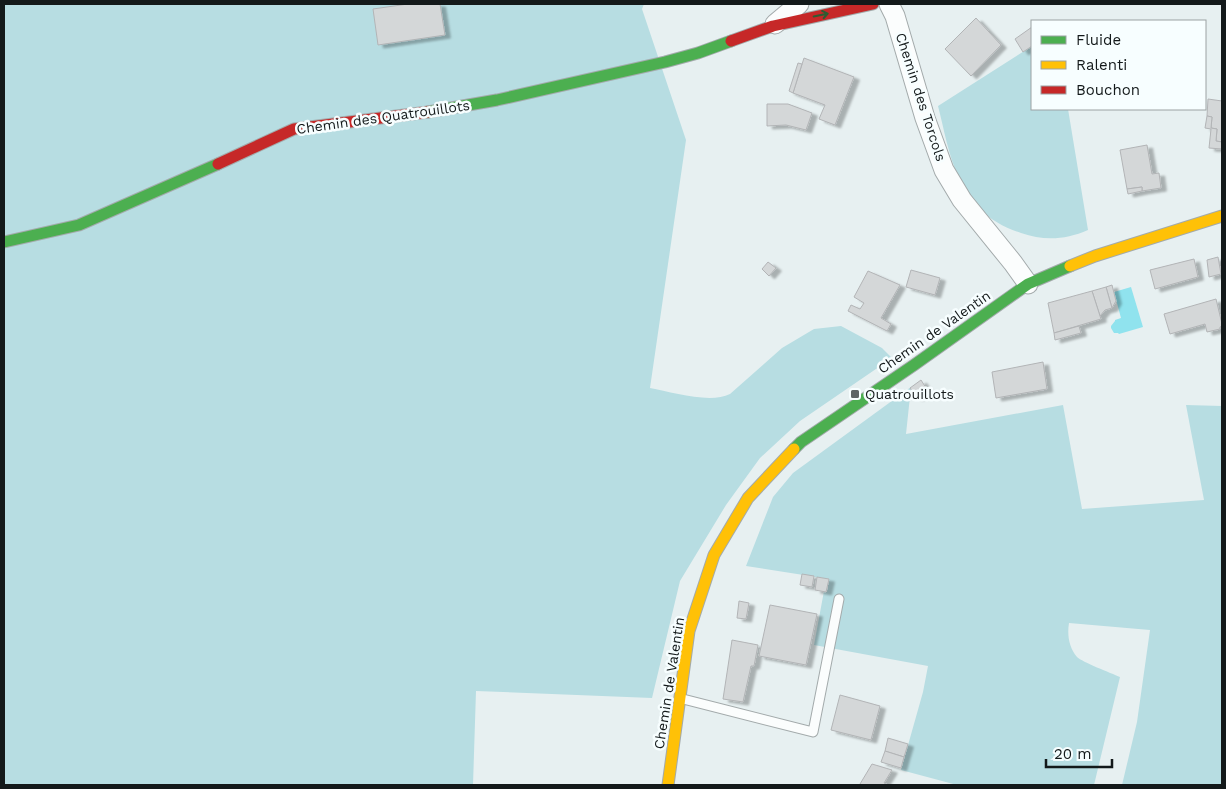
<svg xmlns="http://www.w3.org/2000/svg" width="1226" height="789" viewBox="0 0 1226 789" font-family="'Work Sans',sans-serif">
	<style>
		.green { fill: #b7dde2 }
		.water { fill: #90e3ee }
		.building { fill: #d4d7d8; stroke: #b2b4b6; filter: url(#shadow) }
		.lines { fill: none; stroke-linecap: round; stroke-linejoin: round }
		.lane-casing { stroke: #a3aaab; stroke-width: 11 }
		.street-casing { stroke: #a3aaab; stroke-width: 21 }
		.fast-casing { stroke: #a3aaab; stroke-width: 13 }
		.slow-casing { stroke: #a3aaab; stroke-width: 13 }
		.jam-casing { stroke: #a3aaab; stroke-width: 13 }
		.lane { stroke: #fbfdfd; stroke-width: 9 }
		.street { stroke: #fbfdfd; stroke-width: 19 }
		.fast { stroke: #4caf50; stroke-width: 11 }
		.slow { stroke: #ffc107; stroke-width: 11 }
		.jam { stroke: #c62828; stroke-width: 11 }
		.oneway { stroke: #2d5c32 }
		.poi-dot { fill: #5d6465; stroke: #f7feff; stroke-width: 2 }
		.labels { text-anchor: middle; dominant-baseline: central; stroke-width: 5; stroke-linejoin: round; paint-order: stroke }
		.street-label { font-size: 14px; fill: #13191a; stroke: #f7feff }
		.poi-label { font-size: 14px; fill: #13191a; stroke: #f7feff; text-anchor: start }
	</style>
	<defs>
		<filter id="shadow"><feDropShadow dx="5.5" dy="3" stdDeviation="1" flood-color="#0004"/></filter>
	</defs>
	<rect width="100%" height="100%" fill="#e7f0f1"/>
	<g class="green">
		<path d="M4,4H644L642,9L686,140L650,388C672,392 710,404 730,394L782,348L814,329L841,326L882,348L892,358L800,421L760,458L726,505L680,581L652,698L476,691L473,785H4Z"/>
		<path d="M1032,46V109H1068L1088,230C1065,240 1044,241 1021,233C1005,228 991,220 978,208C974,204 971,197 968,192C964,187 960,182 958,176C948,154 944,129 938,106Z"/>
		<path d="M911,387L906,434L1063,405L1082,509L1204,500L1186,405L1222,406V785H1122L1137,722L1150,630L1069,623C1067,635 1069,648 1077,657C1082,662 1111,673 1120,677L1094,785H957L901,770L923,692L928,666L814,645L824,591L827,592L829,579L746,566L773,497L793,473Z"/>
	</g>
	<polygon class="water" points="1131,287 1143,327 1119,334 1118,333 1114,333 1111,328 1111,326 1115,321 1115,320 1121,318 1114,292"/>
	<g class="building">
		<polygon points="408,4 440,4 445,35 378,45 373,9"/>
		<polygon points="976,18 1001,45 971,76 945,49"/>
		<polygon points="1032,27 1032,46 1023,52 1015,39"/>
		<polygon points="804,58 854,77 835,125 819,119 825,105 793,93"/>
		<polygon points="798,63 802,64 793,93 789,91"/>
		<polygon points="1208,99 1222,101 1222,142 1216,141 1217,129 1211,128 1212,117 1207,116"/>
		<polygon points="767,104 788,104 812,113 806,130 786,125 767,126"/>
		<polygon points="1207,116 1212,117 1211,128 1217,129 1216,141 1222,142 1222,149 1209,148 1211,129 1205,128"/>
		<polygon points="1147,145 1152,174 1159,173 1161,188 1142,191 1142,187 1127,189 1120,150"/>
		<polygon points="1142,187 1142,191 1128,194 1127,189"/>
		<polygon points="1218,257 1221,274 1209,277 1207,260"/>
		<polygon points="1194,259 1198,277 1155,289 1150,270"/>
		<polygon points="768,262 776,268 769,276 762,269"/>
		<polygon points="911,270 940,278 935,295 906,287"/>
		<polygon points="868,271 900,285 881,318 891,324 887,331 848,311 851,305 860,309 864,303 854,297"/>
		<polygon points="1112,285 1116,301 1112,308 1106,287"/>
		<polygon points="1106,287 1112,308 1105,310 1100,316 1092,291"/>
		<polygon points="1092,291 1101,319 1054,333 1048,303"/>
		<polygon points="1216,299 1222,324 1222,326 1220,327 1220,329 1207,332 1205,324 1170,334 1164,314"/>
		<polygon points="1079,326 1081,333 1055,340 1054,333"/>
		<polygon points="1043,362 1047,389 996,398 992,372"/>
		<polygon points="921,380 928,391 917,398 910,388"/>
		<polygon points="802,574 814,576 812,587 800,585"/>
		<polygon points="817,577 829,579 826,592 815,590"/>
		<polygon points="739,601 749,603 746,619 737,618"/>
		<polygon points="770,605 817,614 806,665 759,656"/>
		<polygon points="732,640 758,645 754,666 751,666 743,702 723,699"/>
		<polygon points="840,695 880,706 871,740 831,730"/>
		<polygon points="888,738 908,744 904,757 885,751"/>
		<polygon points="885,751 904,757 901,768 881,762"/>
		<polygon points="872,764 892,770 884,783 888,785 863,785 860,784"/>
	</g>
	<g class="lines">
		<g class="lane-casing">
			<polyline id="lane" points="683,699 813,732 839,599"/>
		</g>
		<g class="street-casing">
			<g id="street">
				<polyline points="889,4 895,16 925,118 944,170 962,200 1013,263 1028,284"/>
				<polyline points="775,24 799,4"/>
			</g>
		</g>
		<g class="fast-casing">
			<g id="fast">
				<polyline points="428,112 497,100 665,62 698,53 731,41"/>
				<polyline points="4,242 79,225 218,164"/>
				<polyline points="794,449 801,442 914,365 1028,284 1070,266"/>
			</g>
		</g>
		<g class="slow-casing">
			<g id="slow">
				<polyline points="1070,266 1095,256 1222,216"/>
				<polyline points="668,785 689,631 714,555 748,498 794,449"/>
			</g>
		</g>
		<g class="jam-casing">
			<g id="jam">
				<polyline points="731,41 773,26 873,4"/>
				<polyline points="218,164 294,129 428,112"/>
			</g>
		</g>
		<use href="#lane" class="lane"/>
		<use href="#street" class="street"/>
		<use href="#fast" class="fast"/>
		<use href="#slow" class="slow"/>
		<use href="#jam" class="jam"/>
	</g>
	<defs><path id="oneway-shaft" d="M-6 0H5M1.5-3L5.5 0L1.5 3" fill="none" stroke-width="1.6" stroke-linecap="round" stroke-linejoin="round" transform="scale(1.25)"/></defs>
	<use class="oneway" href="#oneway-shaft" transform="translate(821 15) rotate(-12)"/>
	<rect class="poi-dot" x="850" y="389" width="10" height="10" rx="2.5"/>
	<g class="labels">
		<g class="street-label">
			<text transform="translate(921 97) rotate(72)">Chemin des Torcols</text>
			<text transform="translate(383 117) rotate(-8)">Chemin des Quatrouillots</text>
			<text transform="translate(934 332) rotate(-35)">Chemin de Valentin</text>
			<text transform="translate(669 683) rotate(-81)">Chemin de Valentin</text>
		</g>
		<g class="poi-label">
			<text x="865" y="394">Quatrouillots</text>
		</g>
	</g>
	<rect width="1226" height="789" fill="none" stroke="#13191a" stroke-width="10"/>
	<rect x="1031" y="20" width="175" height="90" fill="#f7feff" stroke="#9ca2a3"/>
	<rect x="1041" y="36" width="25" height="8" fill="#4caf50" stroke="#9ca2a3"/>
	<text x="1076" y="45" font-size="15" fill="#13191a">Fluide</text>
	<rect x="1041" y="61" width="25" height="8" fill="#ffc107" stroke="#9ca2a3"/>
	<text x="1076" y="70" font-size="15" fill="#13191a">Ralenti</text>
	<rect x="1041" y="86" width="25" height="8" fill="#c62828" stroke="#9ca2a3"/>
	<text x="1076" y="95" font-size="15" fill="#13191a">Bouchon</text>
	<path d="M1046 759v8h66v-8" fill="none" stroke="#13191a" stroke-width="2.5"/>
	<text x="1054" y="759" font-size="15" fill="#13191a" stroke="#f7feff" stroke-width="4" paint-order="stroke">20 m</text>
</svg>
